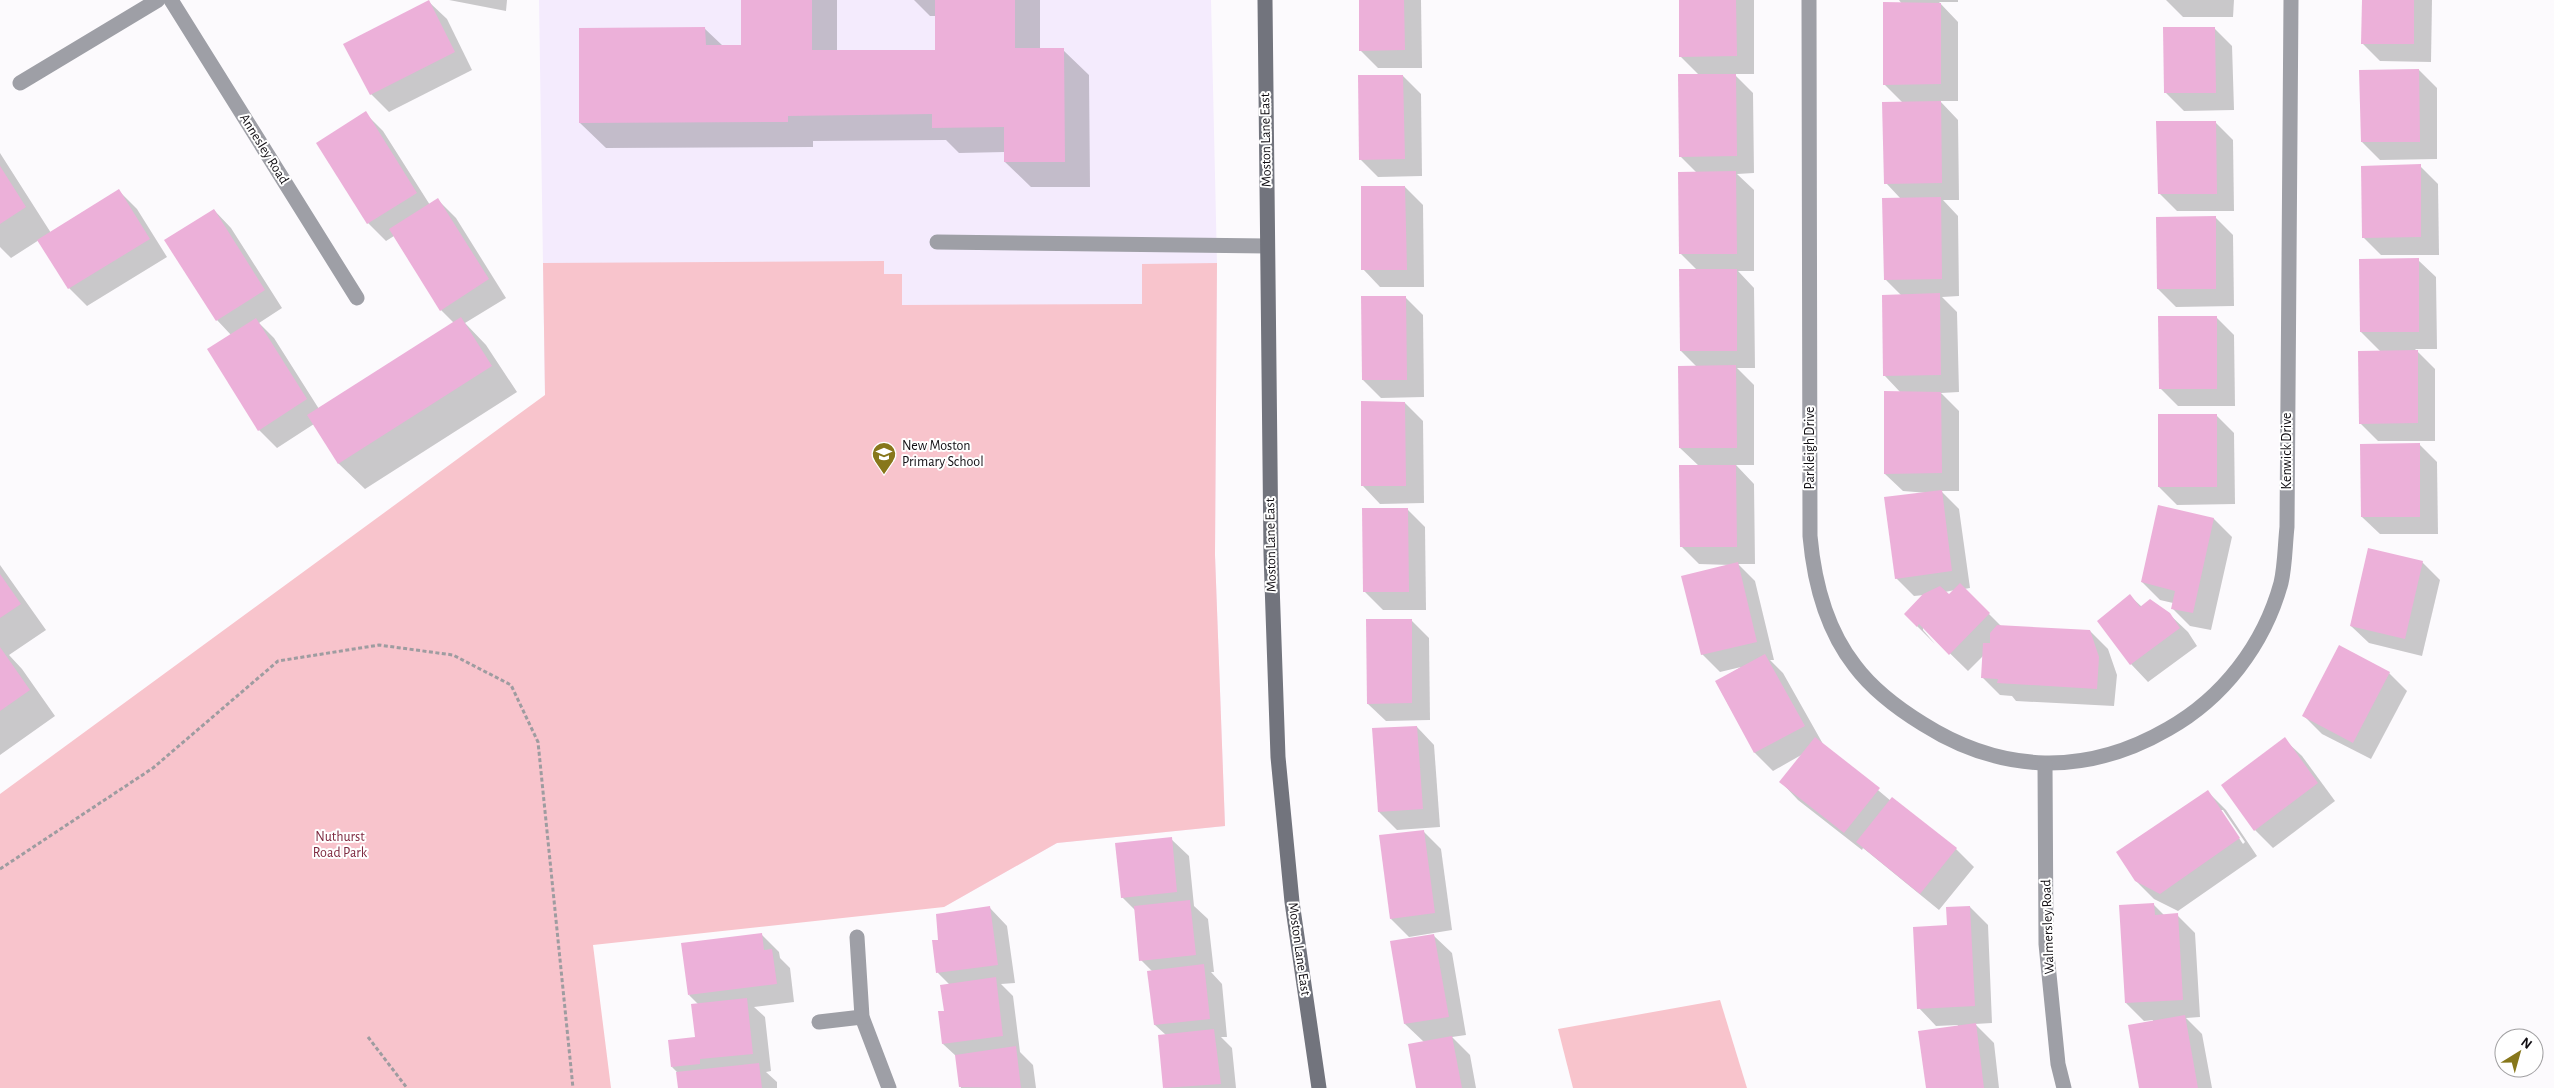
<svg xmlns="http://www.w3.org/2000/svg" width="2554" height="1088" viewBox="0 0 2554 1088" font-family="'Alegreya Sans',sans-serif">
	<style>
		.built { fill: #f4ebfd }
		.green { fill: #f8c4cc }
		.shadow { fill: #0003; fill-rule: evenodd }
		.building { fill: #ecb0d9 }
		.lines { fill: none; stroke-linecap: round; stroke-linejoin: round }
		.path { stroke: #9e9ca0; stroke-width: 3; stroke-dasharray: 4 2.5; stroke-linecap: butt }
		.lane { stroke: #9e9fa6; stroke-width: 15 }
		.street { stroke: #9e9fa6; stroke-width: 15 }
		.secondary { stroke: #72747d; stroke-width: 15 }
		.labels { text-anchor: middle; dominant-baseline: central; stroke-width: 4; stroke-linejoin: round; paint-order: stroke }
		.street-label { font-size: 14px; fill: #110e13; stroke: #fff }
		.poi-label { font-size: 14px; fill: #110e13; stroke: #fff; text-anchor: start }
		.park-label { font-size: 14px; fill: #7e293f; stroke: #fff }
	</style>
	<rect width="100%" height="100%" fill="#fcfafd"/>
	<polygon class="built" points="539,0 1211,0 1217,263 1215,555 1225,826 1057,843 944,907 545,395"/>
	<g class="green">
		<polygon points="884,261 884,274 902,274 902,305 1142,304 1142,264 1217,263 1215,555 1225,826 1057,843 944,907 593,945 611,1088 0,1088 0,794 545,395 543,263"/>
		<polygon points="1720,1000 1747,1088 1573,1088 1558,1029"/>
	</g>
	<g class="shadow">
		<polygon points="449,0 507,0 506,11"/>
		<polygon points="743,0 837,0 837,51 936,51 936,16 930,16 914,0 1040,0 1040,50 1063,50 1089,75 1090,187 1031,187 1005,162 1005,152 959,153 946,140 813,141 813,147 606,148 580,123 704,28 723,46 743,46"/>
		<polygon points="1360,0 1421,0 1422,68 1378,68 1360,50"/>
		<polygon points="1680,0 1754,0 1754,74 1734,74 1753,93 1754,173 1737,174 1754,190 1754,271 1738,271 1754,288 1755,368 1737,368 1754,385 1754,465 1736,465 1754,484 1755,564 1738,564 1755,581 1774,660 1770,660 1783,673 1823,744 1891,801 1956,849 1974,867 1939,910 1863,848 1862,850 1798,800 1781,782 1803,754 1773,771 1755,753 1716,682 1741,667 1720,672 1702,654 1730,565 1699,564 1681,546 1699,466 1680,448 1697,367 1681,351 1697,270 1681,254 1697,173 1680,156 1699,75 1680,56"/>
		<path d="M1899,0H1958V2H1939L1958,22V101H1940L1958,120L1959,200H1943L1958,216L1959,296L1942,297L1957,312L1959,392L1941,393L1959,411V491H1941L1959,509L1970,588L1964,589L2001,626L2090,631L2108,649L2117,675L2114,706L2016,701L2012,696L2000,695L1982,677L1984,655L1968,671L1923,627V630L1935,644L1905,614L1924,595L1914,596L1896,578L1928,493L1903,491L1885,474L1901,393L1885,376L1901,295L1886,280L1901,199L1886,183L1903,103L1884,84L1902,4ZM1955,590L1949,596L1945,592Z"/>
		<polygon points="2166,0 2234,0 2233,17 2183,17"/>
		<polygon points="2363,0 2432,0 2431,62 2380,61 2362,43"/>
		<polygon points="429,2 447,19 472,70 389,112 371,94"/>
		<polygon points="2214,28 2232,46 2234,110 2184,111 2166,93"/>
		<polygon points="2419,70 2437,88 2437,159 2380,160 2362,142"/>
		<polygon points="1403,76 1421,94 1422,176 1378,177 1360,159"/>
		<polygon points="365,113 383,131 430,205 438,200 456,218 506,298 465,323 486,345 517,392 365,489 339,464 314,424 277,448 259,430 231,335 217,320 214,210 231,228 282,308 259,323 274,338 319,409 454,323 441,310 394,236 386,241 368,223"/>
		<polygon points="2216,123 2233,140 2234,211 2177,211 2159,193"/>
		<polygon points="0,153 51,233 119,191 137,209 167,257 87,306 69,288 39,240 11,258 0,247"/>
		<polygon points="2420,166 2438,184 2439,255 2381,255 2363,237"/>
		<polygon points="1405,187 1423,205 1424,287 1380,287 1363,269"/>
		<polygon points="2215,217 2233,235 2234,306 2176,307 2158,289"/>
		<polygon points="2418,260 2436,277 2437,349 2415,349 2435,369 2435,441 2378,441 2360,423 2381,352 2361,332"/>
		<polygon points="1405,297 1423,315 1424,397 1381,398 1363,380"/>
		<polygon points="2216,317 2234,335 2235,406 2178,406 2160,388"/>
		<polygon points="1405,403 1423,421 1424,503 1380,504 1363,486"/>
		<polygon points="2216,415 2234,433 2235,504 2177,505 2159,487"/>
		<polygon points="2419,444 2437,462 2438,534 2380,534 2362,517"/>
		<polygon points="2159,507 2214,519 2232,537 2211,630 2190,626 2172,608 2173,603 2160,600 2142,582"/>
		<polygon points="1407,509 1425,527 1426,610 1383,610 1365,592"/>
		<polygon points="2422,562 2440,580 2422,656 2369,643 2351,626"/>
		<polygon points="0,565 46,630 9,655 22,669 55,716 0,755"/>
		<polygon points="2130,596 2142,607 2169,614 2188,632 2197,646 2148,682 2131,664"/>
		<polygon points="1411,620 1429,638 1430,720 1386,721 1368,704"/>
		<polygon points="2389,673 2407,691 2371,759 2322,734 2304,716"/>
		<polygon points="1417,727 1434,745 1440,827 1397,830 1379,812"/>
		<polygon points="2284,739 2302,756 2335,801 2273,848 2255,830"/>
		<path d="M2208,792L2226,810L2257,856L2178,911L2154,899L2136,881ZM2220,810H2223L2245,842L2243,844Z"/>
		<polygon points="1423,831 1441,849 1452,930 1409,937 1391,919"/>
		<polygon points="1171,839 1189,856 1194,906 1208,919 1214,972 1211,972 1222,984 1227,1037 1221,1037 1232,1048 1236,1088 1165,1088 1159,1036 1166,1035 1155,1025 1152,971 1141,960 1136,911 1122,897"/>
		<polygon points="2153,904 2165,916 2177,915 2195,933 2200,1017 2186,1018 2202,1034 2212,1088 2140,1088 2153,1020 2144,1021 2126,1003"/>
		<polygon points="1970,907 1988,925 1992,1023 1975,1024 1994,1043 1999,1088 1927,1088 1958,1025 1936,1026 1919,1008 1949,926"/>
		<polygon points="990,908 1007,926 1015,983 1001,984 1013,996 1020,1052 1033,1065 1036,1088 961,1088 956,1056 943,1044 950,985 938,973 940,941"/>
		<polygon points="761,934 779,952 780,958 790,968 794,1002 754,1007 765,1017 771,1071 766,1072 777,1082 777,1088 679,1088 677,1072 672,1067 696,1038 699,1005 689,995"/>
		<polygon points="1434,936 1452,953 1466,1035 1452,1037 1470,1055 1476,1088 1417,1088 1424,1042 1405,1024"/>
	</g>
	<g class="building">
		<polygon points="429,0 455,52 370,95 343,44"/>
		<polygon points="741,0 812,0 812,50 935,50 935,0 1015,0 1015,48 1064,48 1065,162 1004,162 1004,127 932,128 932,114 788,116 788,122 579,123 579,28 705,27 706,45 741,45"/>
		<polygon points="1359,0 1404,0 1405,50 1359,51"/>
		<polygon points="1679,0 1736,0 1737,56 1679,57"/>
		<polygon points="2362,0 2414,0 2414,44 2361,44"/>
		<polygon points="1883,2 1941,3 1941,84 1883,85"/>
		<polygon points="2163,27 2215,27 2216,93 2164,93"/>
		<polygon points="2419,69 2420,142 2361,142 2359,70"/>
		<polygon points="1678,74 1736,74 1737,156 1679,157"/>
		<polygon points="1358,75 1403,75 1405,159 1359,160"/>
		<polygon points="1941,101 1942,183 1884,184 1882,102"/>
		<polygon points="366,111 417,193 367,224 316,143"/>
		<polygon points="2156,121 2216,121 2217,194 2158,194"/>
		<polygon points="2421,164 2421,237 2362,238 2361,166"/>
		<polygon points="0,166 26,207 0,224"/>
		<polygon points="1736,171 1737,254 1679,254 1678,172"/>
		<polygon points="1361,186 1405,186 1407,270 1361,270"/>
		<polygon points="119,189 150,239 68,289 37,240"/>
		<polygon points="1941,197 1942,279 1884,280 1882,198"/>
		<polygon points="438,198 489,279 440,311 389,229"/>
		<polygon points="214,209 265,290 216,321 164,240"/>
		<polygon points="2216,216 2216,289 2157,289 2156,217"/>
		<polygon points="2419,258 2419,332 2360,332 2359,259"/>
		<polygon points="1679,269 1737,269 1737,351 1680,351"/>
		<polygon points="1940,293 1941,375 1883,376 1882,295"/>
		<polygon points="1361,296 1406,296 1407,380 1362,380"/>
		<polygon points="2158,316 2217,316 2217,389 2159,389"/>
		<polygon points="461,317 492,366 338,464 307,415"/>
		<polygon points="256,318 307,399 258,431 207,349"/>
		<polygon points="2418,350 2418,423 2359,424 2358,351"/>
		<polygon points="1736,365 1737,448 1679,448 1678,366"/>
		<polygon points="1884,391 1941,392 1942,473 1884,474"/>
		<polygon points="1361,401 1405,402 1406,486 1361,486"/>
		<rect x="2158" y="414" width="59" height="73"/>
		<polygon points="2420,443 2420,517 2361,517 2360,444"/>
		<polygon points="1679,465 1736,465 1737,547 1680,547"/>
		<polygon points="1942,490 1952,571 1895,579 1884,497"/>
		<polygon points="2158,505 2214,518 2193,613 2171,609 2175,591 2141,582"/>
		<polygon points="1362,508 1408,508 1409,592 1363,592"/>
		<polygon points="2368,548 2423,561 2405,639 2350,626"/>
		<polygon points="1738,562 1757,642 1701,655 1681,576"/>
		<polygon points="0,574 21,604 0,618"/>
		<polygon points="1960,583 1990,613 1949,655 1919,624 1917,627 1904,614 1923,594 1940,586 1949,594"/>
		<polygon points="2130,594 2140,607 2150,599 2170,613 2180,628 2130,665 2097,621"/>
		<polygon points="1366,619 1412,619 1412,703 1367,704"/>
		<polygon points="1997,625 2090,630 2099,657 2097,689 1997,683 1998,679 1981,678 1983,643 1990,643 1990,633"/>
		<polygon points="2339,645 2390,672 2353,743 2302,716"/>
		<polygon points="0,647 30,690 0,711"/>
		<polygon points="1765,654 1805,726 1754,753 1715,681"/>
		<polygon points="1417,726 1423,809 1378,812 1372,728"/>
		<polygon points="1815,737 1880,788 1844,833 1779,782"/>
		<polygon points="2285,737 2318,783 2254,831 2221,785"/>
		<polygon points="2208,790 2240,838 2160,894 2135,881 2116,852"/>
		<polygon points="1892,797 1957,848 1920,894 1856,842"/>
		<polygon points="1424,830 1435,913 1390,919 1379,835"/>
		<polygon points="1172,837 1177,892 1121,898 1115,843"/>
		<polygon points="1190,900 1196,955 1139,961 1134,906"/>
		<polygon points="2154,903 2155,915 2178,913 2183,1000 2125,1003 2119,905"/>
		<polygon points="990,906 998,965 936,973 932,940 938,940 936,914"/>
		<polygon points="1970,906 1975,1006 1917,1009 1913,927 1947,925 1946,907"/>
		<polygon points="762,933 764,950 772,949 777,984 688,995 681,943"/>
		<polygon points="1434,934 1449,1017 1404,1024 1390,941"/>
		<polygon points="1204,964 1210,1019 1154,1025 1147,971"/>
		<polygon points="996,977 1003,1036 942,1044 938,1011 944,1011 940,985"/>
		<polygon points="747,998 753,1054 700,1059 700,1064 671,1067 668,1040 695,1037 691,1004"/>
		<polygon points="2185,1015 2198,1088 2139,1088 2128,1025"/>
		<polygon points="1976,1023 1984,1088 1926,1088 1918,1031"/>
		<polygon points="1214,1029 1221,1084 1163,1088 1158,1035"/>
		<polygon points="1452,1036 1462,1088 1416,1088 1408,1044"/>
		<polygon points="1016,1046 1021,1088 959,1087 955,1055"/>
		<polygon points="759,1063 762,1088 678,1088 676,1072"/>
	</g>
	<g class="lines">
		<g class="path">
			<polyline points="0,869 153,768 278,661 379,645 453,655 511,685 538,742 573,1088"/>
			<polyline points="368,1037 407,1088"/>
		</g>
		<polyline class="lane" points="937,242 1267,246"/>
		<g class="street">
			<polyline points="171,0 357,298"/>
			<path d="M1809,0L1810,536C1814,581 1826,629 1855,666C1873,690 1897,708 1923,724C2002,774 2087,776 2168,729C2223,698 2264,645 2281,583C2285,566 2285,545 2287,527L2291,0"/>
			<polyline points="20,83 158,0"/>
			<polyline points="2045,764 2046,944 2058,1064 2064,1088"/>
			<polyline points="857,937 862,1017 889,1088"/>
			<polyline points="819,1022 862,1017"/>
		</g>
		<polyline class="secondary" points="1265,0 1271,554 1278,757 1292,902 1319,1088"/>
	</g>
	<defs>
		<g id="school-pin" transform="scale(1.25)"><path d="M0 17L-7.5 6A9.5 9.5 0 1 1 7.5 6Z" fill="#87771b" stroke="#fff"/><path d="M0-5L7-2L0 1L-7-2ZM-4 1L0 2.5L4 1V4Q0 6-4 4Z" fill="#fff"/></g>
	</defs>
	<g fill-rule="evenodd">
		<use href="#school-pin" x="884" y="454"/>
	</g>
	<g class="labels">
		<g class="street-label">
			<text transform="translate(1266 140) rotate(-91)">Moston Lane East</text>
			<text transform="translate(264 149) rotate(58)">Annesley Road</text>
			<text transform="translate(1810 448) rotate(-90)">Parkleigh Drive</text>
			<text transform="translate(2287 451) rotate(-90)">Kenwick Drive</text>
			<text transform="translate(1271 545) rotate(-91)">Moston Lane East</text>
			<text transform="translate(2048 927) rotate(-92)">Walmersley Road</text>
			<text transform="translate(1299 949) rotate(82)">Moston Lane East</text>
		</g>
		<g class="poi-label">
			<text x="902" y="446">New Moston<tspan x="902" dy="16">Primary School</tspan></text>
		</g>
		<g class="park-label">
			<text x="340" y="837">Nuthurst<tspan x="340" dy="16">Road Park</tspan></text>
		</g>
	</g>
	<g transform="translate(2519 1053) rotate(37)"><circle r="24" fill="#ffffff" stroke="#a09fa1"/>
	<path d="M0-4L9 19L0 12L-9 19Z" fill="#87771b"/>
	<text y="-8" font-size="14" font-weight="bold" text-anchor="middle" fill="#110e13">N</text>
	</g>
</svg>
